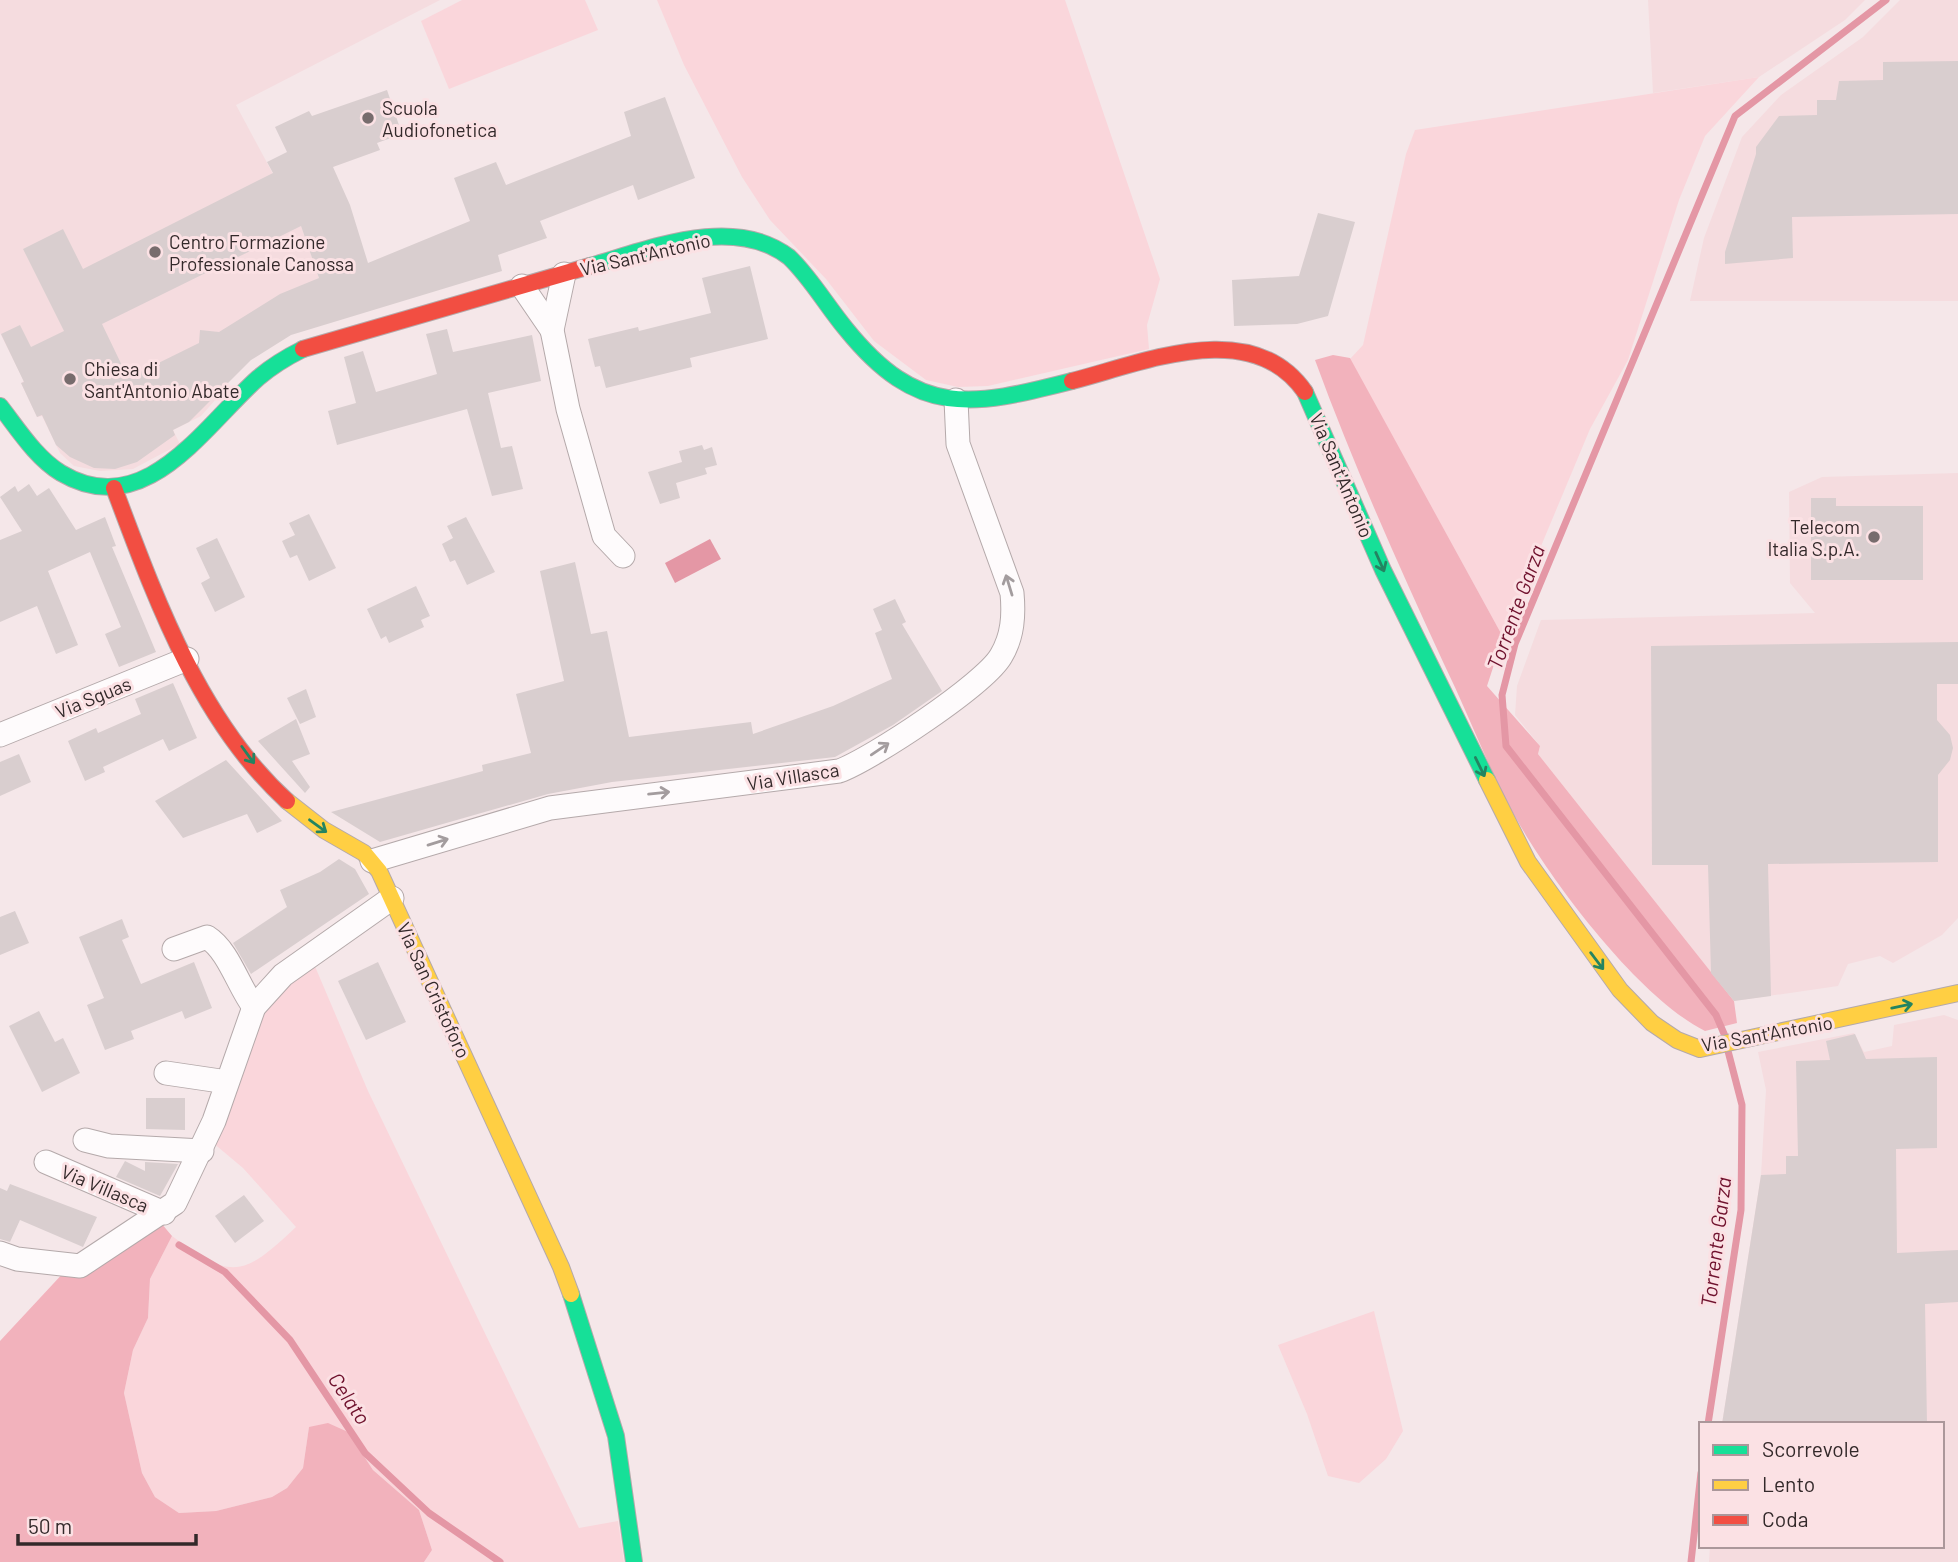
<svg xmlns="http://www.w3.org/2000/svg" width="1958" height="1562" viewBox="0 0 1958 1562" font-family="Barlow,sans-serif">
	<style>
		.built { fill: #f5dcdf }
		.green { fill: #fad6db }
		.forest { fill: #f2b2bc }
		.water { fill: #e497a5 }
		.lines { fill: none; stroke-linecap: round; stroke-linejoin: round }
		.stream { stroke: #e497a5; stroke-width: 7 }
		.building { fill: #d9cecf; fill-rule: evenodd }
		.street-casing { stroke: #b4a9aa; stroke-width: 25 }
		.fast-casing { stroke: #b4a9aa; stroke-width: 18 }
		.slow-casing { stroke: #b4a9aa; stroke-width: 18 }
		.jam-casing { stroke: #b4a9aa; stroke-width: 18 }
		.street { stroke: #fefbfc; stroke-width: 23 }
		.fast { stroke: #16e098; stroke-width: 16 }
		.slow { stroke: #ffcf43; stroke-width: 16 }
		.jam { stroke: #f24e42; stroke-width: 16 }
		.oneway { stroke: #248461 }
		.oneway2 { stroke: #a39c9e }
		.poi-dot { fill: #776c6d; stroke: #fbe1e4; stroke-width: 2.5 }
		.labels { text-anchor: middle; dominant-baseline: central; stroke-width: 6; stroke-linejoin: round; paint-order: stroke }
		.poi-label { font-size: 19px; fill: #33292a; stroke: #fbe1e4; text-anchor: start }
		.street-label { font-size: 19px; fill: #33292a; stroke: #fbe1e4 }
		.water-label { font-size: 21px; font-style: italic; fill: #6f112d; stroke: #fbe1e4 }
	</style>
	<rect width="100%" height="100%" fill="#f5e7e9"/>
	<g class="built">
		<polygon points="0,0 440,0 236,105 301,226 319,278 199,344 225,389 201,416 173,430 180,444 133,469 100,471 74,466 60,453 42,416 37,417 21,383 24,381 0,333"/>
		<polygon points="1648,0 1865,0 1845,20 1759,77 1653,93"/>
		<polygon points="1900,0 1958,0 1958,301 1690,301 1704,238 1742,137 1781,95 1863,37"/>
		<polygon points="1958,473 1958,918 1942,935 1893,963 1880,956 1848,964 1838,986 1734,1001 1538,754 1540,746 1515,715 1517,686 1541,620 1815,613 1790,583 1789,492 1822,477"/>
		<polygon points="1944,1015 1958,1020 1958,1562 1709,1562 1710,1546 1942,1546 1942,1424 1722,1424 1761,1175 1766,1090 1758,1052 1854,1033 1864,1052 1892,1046 1894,1025"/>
	</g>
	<g class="green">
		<polygon points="462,0 585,0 598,30 449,89 421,21"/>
		<polygon points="657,0 1065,0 1160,279 1147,325 1149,349 988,386 958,387 926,380 874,341 826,279 770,220 742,177 684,65"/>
		<polygon points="1759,77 1705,136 1679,200 1628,360 1590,429 1503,637 1350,359 1363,345 1406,154 1415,130"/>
		<path d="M311,957L368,1091L579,1528L618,1521L624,1562H424L432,1550L419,1510L373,1470L348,1432L309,1427L303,1468L287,1488L272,1497L216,1511L179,1513L155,1497L142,1473L124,1393L133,1350L148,1318L150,1279L172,1236C232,1280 242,1278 296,1227L243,1168L212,1142L258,1009Z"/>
		<polygon points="1374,1311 1403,1431 1386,1459 1359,1483 1328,1476 1307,1414 1278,1345"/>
	</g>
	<g class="forest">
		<path d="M1333,355L1350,358L1503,637L1487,686L1540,746L1538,754L1734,1001L1737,1023L1705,1031C1641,999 1558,890 1521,827C1491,776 1470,717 1444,664C1398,564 1353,464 1315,360Z"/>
		<polygon points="161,1223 172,1236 150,1279 148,1318 133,1350 124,1393 142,1473 155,1497 179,1513 216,1511 272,1497 287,1488 303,1468 309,1427 328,1423 348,1432 373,1470 419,1510 432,1550 424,1562 0,1562 0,1341 66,1270"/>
	</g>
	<polygon class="water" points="710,539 721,559 675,583 665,563"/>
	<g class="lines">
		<g class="stream">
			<polyline points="1725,1036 1716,1015 1506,746 1502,695 1515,644 1735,116 1886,0"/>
			<polyline points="179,1245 225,1272 290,1340 365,1453 429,1513 500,1562"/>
			<polyline points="1708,1424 1741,1210 1742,1105 1728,1051"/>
			<polyline points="1691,1562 1701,1473"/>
		</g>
	</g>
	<g class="building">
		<polygon points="1958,61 1958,214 1792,217 1793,258 1725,264 1725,252 1756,154 1756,147 1779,116 1817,115 1817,100 1836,100 1839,81 1883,80 1883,62"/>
		<path d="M387,90L402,134L377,143L380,150L333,167L350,205L368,263L470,221L454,178L496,162L506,185L631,136L624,112L665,97L695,178L638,200L633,185L540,221L547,238L498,255L502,271L291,335L251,360L189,422L173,430L175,435L137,462L115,469L94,468L70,457L56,445L42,415L37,417L21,383L24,382L1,334L20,325L31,347L64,331L23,249L63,229L83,269L273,173L267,162L287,152L275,127L309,111L312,116ZM301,226L319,278L280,294L219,332L200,330L199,343L128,378L102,324Z"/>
		<polygon points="1318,213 1355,222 1328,316 1297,324 1234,326 1232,280 1299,276"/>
		<polygon points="750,266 768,339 690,358 692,367 606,388 600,366 595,367 588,339 638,327 639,331 711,313 702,278"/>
		<polygon points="447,329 453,352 532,335 541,381 488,393 501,448 512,446 523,489 492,496 467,409 337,445 328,411 356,403 344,357 363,351 376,392 437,374 426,334"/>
		<polygon points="702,445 704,450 712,447 717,465 705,468 707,474 676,483 680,498 660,504 648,472 682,462 679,451"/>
		<polygon points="29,484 37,496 49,488 76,530 105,517 116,546 112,547 156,652 119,667 105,634 121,627 90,552 48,571 78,645 56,654 37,606 0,622 0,540 22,531 0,497 15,486 18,492"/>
		<polygon points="1811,498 1836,498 1836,506 1923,506 1923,580 1811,580"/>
		<polygon points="309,514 336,568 309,581 297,555 290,558 282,541 295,535 289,523"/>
		<polygon points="466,517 495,572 467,585 455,560 450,562 442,544 453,538 447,526"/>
		<polygon points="217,538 245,597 215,612 201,583 210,578 196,548"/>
		<polygon points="575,562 591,634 607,631 629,737 751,722 753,734 833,706 892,679 875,633 882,630 873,609 895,599 906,622 902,624 942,691 893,725 835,757 612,782 548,794 380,842 331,812 483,771 482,765 531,753 516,694 564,681 540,571"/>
		<polygon points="416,586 430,616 421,620 424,627 389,643 386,636 381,639 367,609"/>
		<polygon points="1958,642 1958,684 1937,684 1937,720 1950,735 1953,748 1950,760 1938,775 1938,862 1768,864 1771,996 1734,1001 1711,973 1708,865 1652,865 1651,646"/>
		<polygon points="173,683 197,738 169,751 163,739 103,767 105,772 85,781 68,741 96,728 98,733 141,714 135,699"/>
		<polygon points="306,689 316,717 300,724 287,698"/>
		<polygon points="296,719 310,754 292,761 310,787 305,793 258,741"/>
		<polygon points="19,754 31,782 0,796 0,762"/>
		<polygon points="226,760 282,821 257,833 247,814 183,838 155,801"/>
		<polygon points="339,859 355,869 369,894 251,974 233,943 287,907 280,890 320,872"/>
		<polygon points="15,911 29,943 0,955 0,917"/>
		<polygon points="122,919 129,937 122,940 141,984 194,962 212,1008 185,1019 182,1011 131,1031 134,1039 105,1050 87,1005 104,998 79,937"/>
		<polygon points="378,962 406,1022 366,1040 338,981"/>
		<polygon points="39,1011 55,1042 63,1038 80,1073 42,1092 9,1026"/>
		<polygon points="1855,1034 1866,1059 1937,1057 1937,1148 1896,1149 1897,1253 1958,1250 1958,1302 1925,1304 1927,1424 1722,1424 1761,1175 1786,1174 1786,1156 1798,1156 1796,1061 1830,1060 1826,1041"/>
		<polygon points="146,1098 185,1098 185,1130 146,1129"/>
		<polygon points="125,1161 145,1171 145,1162 178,1164 160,1196 116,1177"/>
		<polygon points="10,1184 97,1217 83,1247 20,1220 10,1242 0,1239 0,1188 7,1191"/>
		<polygon points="244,1195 264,1221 235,1243 215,1216"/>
	</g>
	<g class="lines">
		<g class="street-casing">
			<g id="street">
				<polyline points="564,274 552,330 568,409 604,536 623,556"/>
				<polyline points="522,286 552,330"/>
				<polyline points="0,735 187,659"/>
				<path d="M372,861L550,808L839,771C872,759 985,684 1001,656C1013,636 1014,615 1012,593L958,444L956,400"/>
				<path d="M174,949L207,937C229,951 238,986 254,1007"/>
				<polyline points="166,1073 227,1082"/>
				<polyline points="85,1140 109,1146 202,1151"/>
				<polyline points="46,1162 164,1213"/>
				<polyline points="0,1253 17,1259 80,1266 175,1203 214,1121 254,1007 283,975 392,898"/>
			</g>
		</g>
		<g class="fast-casing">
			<g id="fast">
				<path d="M590,266C650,249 733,214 789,257C811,278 826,305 846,329C918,418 971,407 1072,381"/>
				<polyline points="1305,392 1383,570 1487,780"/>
				<path d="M0,406C18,429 36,458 61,473C145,523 204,426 258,378C272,366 287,357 303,349"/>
				<polyline points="571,1294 616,1436 634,1562"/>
			</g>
		</g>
		<g class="slow-casing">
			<g id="slow">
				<polyline points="1487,780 1528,862 1620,990 1652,1023 1677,1040 1700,1049 1958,993"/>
				<polyline points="287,801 324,830 364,853 379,871 561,1267 571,1294"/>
			</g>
		</g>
		<g class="jam-casing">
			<g id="jam">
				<polyline points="303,349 590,266"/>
				<path d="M1072,381C1143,363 1252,315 1305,392"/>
				<path d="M114,488C155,597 199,721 287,801"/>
			</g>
		</g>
		<use href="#street" class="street"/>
		<use href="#fast" class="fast"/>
		<use href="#slow" class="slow"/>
		<use href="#jam" class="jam"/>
	</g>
	<defs><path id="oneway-shaft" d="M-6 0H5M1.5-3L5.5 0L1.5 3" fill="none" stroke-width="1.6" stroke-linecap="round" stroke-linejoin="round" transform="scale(1.75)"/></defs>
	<g class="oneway">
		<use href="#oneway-shaft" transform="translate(1380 562) rotate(66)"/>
		<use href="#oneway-shaft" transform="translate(248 755) rotate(54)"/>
		<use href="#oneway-shaft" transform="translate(1480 767) rotate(64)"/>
		<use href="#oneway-shaft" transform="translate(318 826) rotate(36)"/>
		<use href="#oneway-shaft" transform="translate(1597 961) rotate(53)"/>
		<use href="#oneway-shaft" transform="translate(1902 1006) rotate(-12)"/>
	</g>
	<g class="oneway2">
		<use href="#oneway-shaft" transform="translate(1009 585) rotate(-107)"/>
		<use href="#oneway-shaft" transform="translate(880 749) rotate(-34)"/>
		<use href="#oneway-shaft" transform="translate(659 793) rotate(-6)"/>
		<use href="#oneway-shaft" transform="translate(438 842) rotate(-17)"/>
	</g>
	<g class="poi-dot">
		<circle cx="368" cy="118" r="7"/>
		<circle cx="155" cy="252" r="7"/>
		<circle cx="70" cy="379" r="7"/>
		<circle cx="1874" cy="537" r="7"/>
	</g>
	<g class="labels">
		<g class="poi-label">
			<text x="382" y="107">Scuola<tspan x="382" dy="22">Audiofonetica</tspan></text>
			<text x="169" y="241">Centro Formazione<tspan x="169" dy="22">Professionale Canossa</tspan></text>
			<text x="84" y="368">Chiesa di<tspan x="84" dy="22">Sant'Antonio Abate</tspan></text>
			<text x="1860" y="526" text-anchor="end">Telecom<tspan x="1860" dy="22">Italia S.p.A.</tspan></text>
		</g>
		<g class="street-label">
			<text transform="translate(645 254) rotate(-13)">Via Sant'Antonio</text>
			<text transform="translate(1342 475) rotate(67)">Via Sant'Antonio</text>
			<text transform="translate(93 697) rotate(-22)">Via Sguas</text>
			<text transform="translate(793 776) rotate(-9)">Via Villasca</text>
			<text transform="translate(434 990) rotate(65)">Via San Cristoforo</text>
			<text transform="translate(1767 1033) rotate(-10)">Via Sant'Antonio</text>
			<text transform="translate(105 1188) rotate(23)">Via Villasca</text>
		</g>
		<g class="water-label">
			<text transform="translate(1515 607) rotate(-70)">Torrente Garza</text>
			<text transform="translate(1715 1242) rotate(-83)">Torrente Garza</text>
			<text transform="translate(350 1398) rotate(56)">Celato</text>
		</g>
	</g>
	<rect x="1699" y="1422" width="245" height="126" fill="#fbe1e4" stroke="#ab979a" stroke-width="2"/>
	<rect x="1713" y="1445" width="35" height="10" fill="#16e098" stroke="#ab979a" stroke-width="2"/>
	<text x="1762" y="1457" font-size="21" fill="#33292a">Scorrevole</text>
	<rect x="1713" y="1480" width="35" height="10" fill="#ffcf43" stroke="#ab979a" stroke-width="2"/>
	<text x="1762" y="1492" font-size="21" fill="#33292a">Lento</text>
	<rect x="1713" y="1515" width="35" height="10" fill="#f24e42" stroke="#ab979a" stroke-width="2"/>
	<text x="1762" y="1527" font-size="21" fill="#33292a">Coda</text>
	<path d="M18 1534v10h178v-10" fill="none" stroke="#33292a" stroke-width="3.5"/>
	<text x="28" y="1534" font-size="21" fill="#33292a" stroke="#fbe1e4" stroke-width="5" paint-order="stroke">50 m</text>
</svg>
